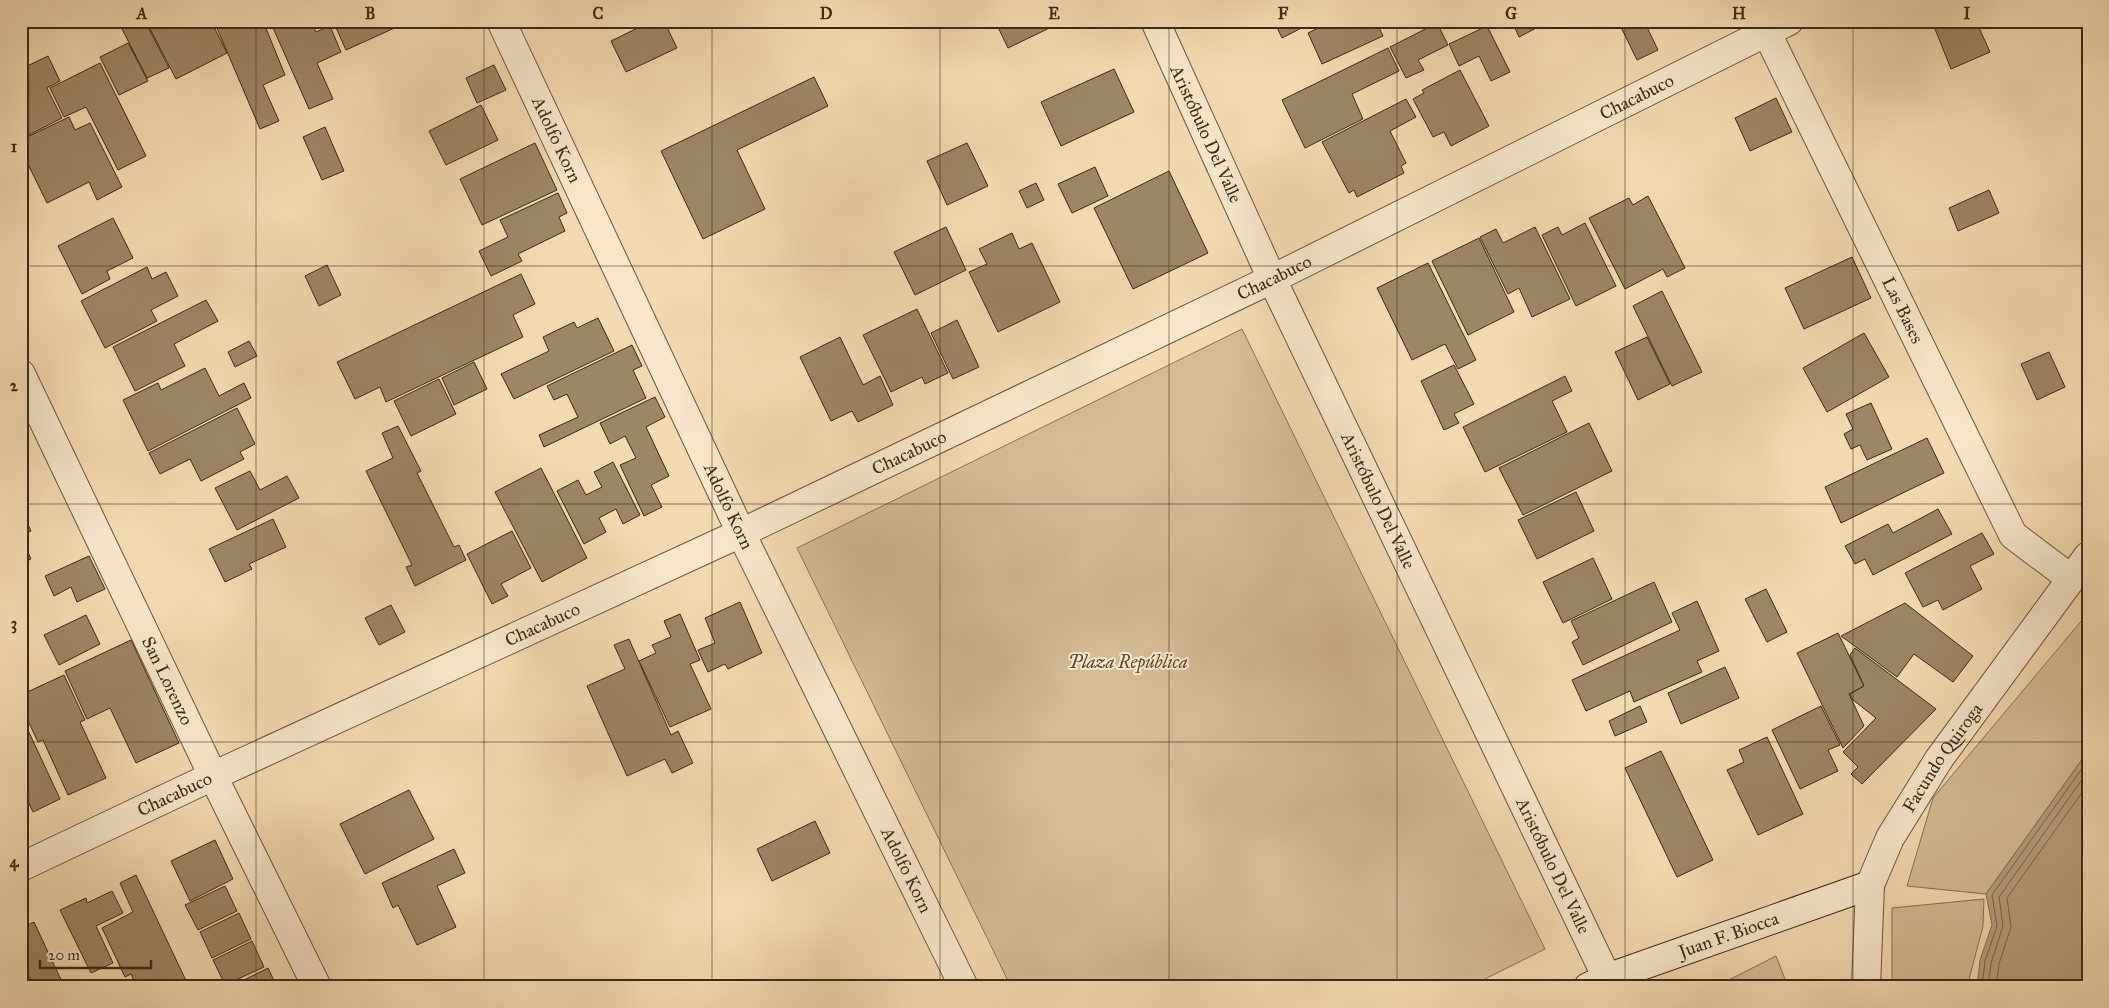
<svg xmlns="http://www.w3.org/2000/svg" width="2109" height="1008" viewBox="0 0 2109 1008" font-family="'IM FELL Great Primer',serif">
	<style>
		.green { fill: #d4bb96; stroke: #8a7255 }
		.water { fill: #b69e7c; stroke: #867052 }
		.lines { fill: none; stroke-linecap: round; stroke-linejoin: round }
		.shore { stroke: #7a6448; stroke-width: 1 }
		.building { fill: #9d8566; stroke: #3f2a14 }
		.street-casing { stroke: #6c563b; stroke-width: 30 }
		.secondary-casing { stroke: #3f2a14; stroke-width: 30 }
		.street { stroke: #f7e6cc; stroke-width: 28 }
		.secondary { stroke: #f7e6cc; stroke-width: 28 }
		.grid { fill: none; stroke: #3f2a14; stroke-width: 1; stroke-opacity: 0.55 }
		.labels { text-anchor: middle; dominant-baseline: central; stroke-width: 4; stroke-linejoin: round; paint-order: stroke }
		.street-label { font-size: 18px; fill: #3f2a14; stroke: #f7e6cc }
		.park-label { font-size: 18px; font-style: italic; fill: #5d472e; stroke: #f7e6cc }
		.neatline { fill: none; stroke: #3f2a14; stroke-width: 2 }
		.grid-label { font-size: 16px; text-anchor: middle; font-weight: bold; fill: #3f2a14 }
	</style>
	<rect width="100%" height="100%" fill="#f3d9b1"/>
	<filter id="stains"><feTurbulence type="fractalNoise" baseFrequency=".004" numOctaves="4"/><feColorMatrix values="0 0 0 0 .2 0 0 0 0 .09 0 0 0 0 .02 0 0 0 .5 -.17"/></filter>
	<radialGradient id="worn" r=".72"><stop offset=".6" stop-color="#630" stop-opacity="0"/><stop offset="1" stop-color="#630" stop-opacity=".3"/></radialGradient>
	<g class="green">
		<polygon points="1242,329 1545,949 1469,987 1011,987 797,548"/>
		<polygon points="2088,613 2088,751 1986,894 1907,886 1933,798"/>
		<polygon points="1984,899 1983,926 1967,987 1892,987 1892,908"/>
		<polygon points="1776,956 1788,987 1715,987"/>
	</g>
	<polygon class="water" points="2088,751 2088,987 1977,987 1980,960 1992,925 1986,894"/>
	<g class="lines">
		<g class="shore">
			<polyline points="1982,987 1985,961 1997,926 1992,895 2088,760"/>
			<polyline points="1988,987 1991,963 2003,926 1999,897 2088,771"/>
			<polyline points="1996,987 1999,964 2011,927 2007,898 2088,784"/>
		</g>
	</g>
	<g class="building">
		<polygon points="118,21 145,21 169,68 147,78"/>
		<polygon points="146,21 211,21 227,53 176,79"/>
		<polygon points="214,21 263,21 285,75 263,85 279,121 260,129"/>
		<polygon points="270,21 311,21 316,32 330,26 341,52 317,63 333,99 309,109"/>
		<polygon points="333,21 410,21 346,50"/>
		<polygon points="652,21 664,21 677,48 626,72 611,41"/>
		<polygon points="995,21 1064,21 1008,48"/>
		<polygon points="1274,21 1312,21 1313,22 1282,38"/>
		<polygon points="1332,21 1376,21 1383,36 1322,64 1308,33"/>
		<polygon points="1512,21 1550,21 1519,37"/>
		<polygon points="1618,21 1644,21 1658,50 1637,60"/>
		<polygon points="1952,21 1976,21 1990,52 1951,69 1935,29"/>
		<polygon points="1437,23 1448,45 1418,60 1424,70 1406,78 1390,47"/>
		<polygon points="1487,26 1510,72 1491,81 1479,56 1459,66 1449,44"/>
		<polygon points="128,43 148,81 119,95 100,57"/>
		<polygon points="1388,48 1399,71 1352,94 1363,119 1305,148 1282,100"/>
		<polygon points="48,56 60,81 47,88 62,118 21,139 21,69"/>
		<polygon points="100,63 146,156 118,170 86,107 64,117 50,88"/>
		<polygon points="494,65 506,90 477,103 466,78"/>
		<polygon points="1114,69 1134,112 1061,146 1041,102"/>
		<polygon points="1460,70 1489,126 1451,146 1444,132 1433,137 1413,99 1424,93 1422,90"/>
		<polygon points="814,77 828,106 737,150 765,209 703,239 661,151"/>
		<polygon points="1776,98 1792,132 1750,151 1735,118"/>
		<polygon points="1406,99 1416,117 1390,131 1406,163 1401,166 1404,173 1357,197 1354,190 1349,193 1322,142"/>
		<polygon points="481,105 498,140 446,165 429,131"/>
		<polygon points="69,117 75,130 90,123 122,187 97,200 89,182 47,203 21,150 21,140"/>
		<polygon points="325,127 344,171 322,180 303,137"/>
		<polygon points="535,143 557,190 482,225 460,179"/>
		<polygon points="967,143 988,186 947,205 927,161"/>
		<polygon points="1095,167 1108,196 1072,213 1058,184"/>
		<polygon points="1169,171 1208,253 1133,289 1094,208"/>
		<polygon points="1036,183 1044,200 1027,208 1019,191"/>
		<polygon points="1989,190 1999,213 1958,231 1949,208"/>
		<polygon points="558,193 567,213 559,217 565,231 518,254 522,261 491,276 479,251 508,237 500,220"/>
		<polygon points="1648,196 1685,268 1667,277 1663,269 1625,289 1589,218 1629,198 1633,205"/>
		<polygon points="113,218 133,258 107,271 110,279 82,294 58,246"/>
		<polygon points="1585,223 1616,286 1576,306 1542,235 1558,227 1562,235"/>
		<polygon points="946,227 966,270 915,295 894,252"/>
		<polygon points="1535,227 1570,299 1532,317 1519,288 1508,294 1480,237 1496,229 1503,243"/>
		<polygon points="1012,233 1019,249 1032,243 1060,302 998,332 969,272 987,264 979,249"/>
		<polygon points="1479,238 1514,312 1468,335 1432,261"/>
		<polygon points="1852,257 1871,298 1804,329 1785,288"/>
		<polygon points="1428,263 1476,360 1458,369 1445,344 1412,360 1377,288"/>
		<polygon points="327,265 341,295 319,306 305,276"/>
		<polygon points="147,267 152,279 166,272 178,296 151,310 157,321 105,348 81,301"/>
		<polygon points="521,274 535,304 513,315 523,337 386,402 380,387 355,399 337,362"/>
		<polygon points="1662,291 1702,372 1672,386 1633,306"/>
		<polygon points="206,300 218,321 174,344 185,366 135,391 113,347"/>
		<polygon points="917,309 948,373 925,384 922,377 891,392 863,335"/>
		<polygon points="598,318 614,351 514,399 501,374 549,351 543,337 574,322 577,328"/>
		<polygon points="957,320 979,367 953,379 931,333"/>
		<polygon points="1864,333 1889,377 1827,412 1803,368"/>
		<polygon points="840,337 863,385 880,376 893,405 858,422 852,411 831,421 800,357"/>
		<polygon points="1647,337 1670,384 1638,400 1615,352"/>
		<polygon points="249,341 257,356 235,367 228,352"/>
		<polygon points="632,345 642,366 633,370 646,398 544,447 539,435 578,417 567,394 554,400 547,386"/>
		<polygon points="2049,352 2065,387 2037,400 2021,364"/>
		<polygon points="474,362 487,389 454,405 442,378"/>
		<polygon points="1454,365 1474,404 1454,414 1459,423 1444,430 1421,381"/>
		<polygon points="205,368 219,396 244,383 251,398 148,451 123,400 158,383 161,390"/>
		<polygon points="1565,376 1572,391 1552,401 1567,432 1485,472 1463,427"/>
		<polygon points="439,379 456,414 411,436 394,401"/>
		<polygon points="655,397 665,417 646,427 669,476 651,485 662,507 644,516 620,465 636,458 625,436 610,444 600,423"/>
		<polygon points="1871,403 1892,449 1867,460 1860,445 1851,449 1844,434 1853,429 1846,414"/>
		<polygon points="237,408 255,444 240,452 244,459 201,481 190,459 160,474 149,453"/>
		<polygon points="1589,423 1612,471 1523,515 1499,468"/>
		<polygon points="398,426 421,471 417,473 454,547 459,545 466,560 415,586 406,567 412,565 366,471 393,458 382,433"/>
		<polygon points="1927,438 1944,473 1841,523 1825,487"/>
		<polygon points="613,462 640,515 623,524 616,509 599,518 606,532 584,544 557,491 578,480 586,495 602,487 594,472"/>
		<polygon points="541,468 587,558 542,582 495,492"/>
		<polygon points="250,471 260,490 287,476 299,498 237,530 215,488"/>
		<polygon points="1576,492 1594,531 1537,559 1518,520"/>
		<polygon points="1938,509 1952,534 1873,575 1865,559 1855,564 1845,546 1888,524 1893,533"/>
		<polygon points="23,514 31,531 21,536 21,515"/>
		<polygon points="273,519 286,547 249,564 252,569 225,582 209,549"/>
		<polygon points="512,531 531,568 501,584 508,596 492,604 467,554"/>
		<polygon points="1982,533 1994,554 1970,566 1982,589 1943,610 1938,600 1923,607 1905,573"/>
		<polygon points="21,537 31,559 21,564"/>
		<polygon points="89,556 105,589 77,602 71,587 54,596 45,576"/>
		<polygon points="1593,558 1612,599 1563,623 1543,582"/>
		<polygon points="1654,582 1672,622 1583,665 1572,642 1579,638 1571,621"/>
		<polygon points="1766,589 1787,632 1767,642 1745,599"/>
		<polygon points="1697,601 1719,651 1697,661 1702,672 1634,702 1630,691 1586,711 1572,680 1680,630 1672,613"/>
		<polygon points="740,602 762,653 728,669 725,664 708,672 698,650 715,643 705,618"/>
		<polygon points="1905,603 1973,656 1953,682 1914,654 1897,677 1841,636"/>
		<polygon points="391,605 405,632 379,645 365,618"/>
		<polygon points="680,614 700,660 690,664 711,709 670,727 639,661 656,653 652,645 671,637 664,621"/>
		<polygon points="86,615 100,644 59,665 44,635"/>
		<polygon points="1838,633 1864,686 1849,694 1864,726 1843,748 1797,653"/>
		<polygon points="629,639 671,735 678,731 693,763 672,773 665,759 627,776 587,686 625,669 614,645"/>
		<polygon points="131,640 179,743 136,763 110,708 87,719 65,671"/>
		<polygon points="1855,648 1936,709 1862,784 1851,774 1858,767 1843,752 1876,718 1853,700 1850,694 1864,686 1850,655"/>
		<polygon points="1725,667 1739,698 1681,724 1668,693"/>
		<polygon points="64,675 85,720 80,722 106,778 68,795 43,740 38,742 21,706 21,695"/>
		<polygon points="1640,706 1647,722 1615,736 1609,721"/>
		<polygon points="1821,706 1840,745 1828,750 1838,771 1800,789 1772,730"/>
		<polygon points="27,728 60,799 33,812 28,801 21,804 21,731"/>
		<polygon points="1767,737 1803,814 1758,835 1727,770 1744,762 1739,750"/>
		<polygon points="1661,751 1713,860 1677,877 1625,768"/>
		<polygon points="409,790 434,839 365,874 340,824"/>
		<polygon points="815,821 830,853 772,881 757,849"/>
		<polygon points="215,840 233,879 190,901 171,861"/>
		<polygon points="454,849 465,873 437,886 456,927 417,945 398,905 393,908 382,883"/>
		<polygon points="136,875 189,987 127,987 135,983 131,974 125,977 102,928 133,912 120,883"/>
		<polygon points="225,886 237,911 198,930 185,905"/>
		<polygon points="112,891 123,913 96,926 113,963 91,973 60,910 86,898 87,903"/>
		<polygon points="239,913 251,939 212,958 200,932"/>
		<polygon points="34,922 62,982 52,987 34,987 21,958 21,928"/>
		<polygon points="252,941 264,967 225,985 213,960"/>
		<polygon points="268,968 277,987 230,987"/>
	</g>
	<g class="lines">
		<g class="street-casing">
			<g id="street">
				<path id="s1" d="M501,21L741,533L964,987"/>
				<path id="s2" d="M1155,21L1272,279L1607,978"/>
				<path id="s3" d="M1761,21L2013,535L2070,578"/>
				<path id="s4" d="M21,374L213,776L317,987"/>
				<path id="s5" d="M21,867L213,776L741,533L1272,279L1789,21"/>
				<path id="s6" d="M1866,987L1870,885L1890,838L1939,759L2088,556"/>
			</g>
		</g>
		<g class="secondary-casing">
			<g id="secondary">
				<path id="s7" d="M1588,987L1607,978L1870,885"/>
			</g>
		</g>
		<use href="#street" class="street"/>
		<use href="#secondary" class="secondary"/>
	</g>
	<path class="grid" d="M256,21V987M484,21V987M712,21V987M940,21V987M1169,21V987M1397,21V987M1625,21V987M1853,21V987M21,266H2088M21,504H2088M21,742H2088"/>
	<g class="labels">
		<g class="street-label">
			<text stroke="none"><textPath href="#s5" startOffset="1790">Chacabuco</textPath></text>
			<text stroke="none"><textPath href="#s2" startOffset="124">Aristóbulo Del Valle</textPath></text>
			<text stroke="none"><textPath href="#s1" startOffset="131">Adolfo Korn</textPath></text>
			<text stroke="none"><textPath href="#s5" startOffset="1385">Chacabuco</textPath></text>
			<text stroke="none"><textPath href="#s3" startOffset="322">Las Bases</textPath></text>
			<text stroke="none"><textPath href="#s5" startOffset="980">Chacabuco</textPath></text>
			<text stroke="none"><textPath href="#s2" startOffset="529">Aristóbulo Del Valle</textPath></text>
			<text stroke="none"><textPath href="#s1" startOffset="536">Adolfo Korn</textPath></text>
			<text stroke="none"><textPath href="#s5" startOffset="575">Chacabuco</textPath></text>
			<text stroke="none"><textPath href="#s4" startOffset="340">San Lorenzo</textPath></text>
			<text stroke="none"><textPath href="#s6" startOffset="249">Facundo Quiroga</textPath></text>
			<text stroke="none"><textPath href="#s5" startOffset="170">Chacabuco</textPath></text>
			<text stroke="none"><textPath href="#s2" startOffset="934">Aristóbulo Del Valle</textPath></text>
			<text stroke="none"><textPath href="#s1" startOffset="941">Adolfo Korn</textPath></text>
			<text stroke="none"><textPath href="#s7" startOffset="150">Juan F. Biocca</textPath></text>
		</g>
		<g class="park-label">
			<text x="1128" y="662">Plaza República</text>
		</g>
	</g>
	<rect width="2109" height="1008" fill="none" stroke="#f3d9b1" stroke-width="55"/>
	<path d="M40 960v8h111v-8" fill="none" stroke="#3f2a14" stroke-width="2.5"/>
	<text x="48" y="960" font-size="15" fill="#3f2a14" stroke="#f7e6cc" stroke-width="4" paint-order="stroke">20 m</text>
	<rect x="28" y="28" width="2054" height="952" class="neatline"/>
	<g class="grid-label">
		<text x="142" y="19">A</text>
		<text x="370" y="19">B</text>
		<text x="598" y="19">C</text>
		<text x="826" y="19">D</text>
		<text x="1054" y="19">E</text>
		<text x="1283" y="19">F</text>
		<text x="1511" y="19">G</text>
		<text x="1739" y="19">H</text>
		<text x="1967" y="19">I</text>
		<text x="14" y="152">1</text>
		<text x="14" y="391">2</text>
		<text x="14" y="629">3</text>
		<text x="14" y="867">4</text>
	</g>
	<rect width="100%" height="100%" filter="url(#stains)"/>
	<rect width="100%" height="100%" fill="url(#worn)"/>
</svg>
